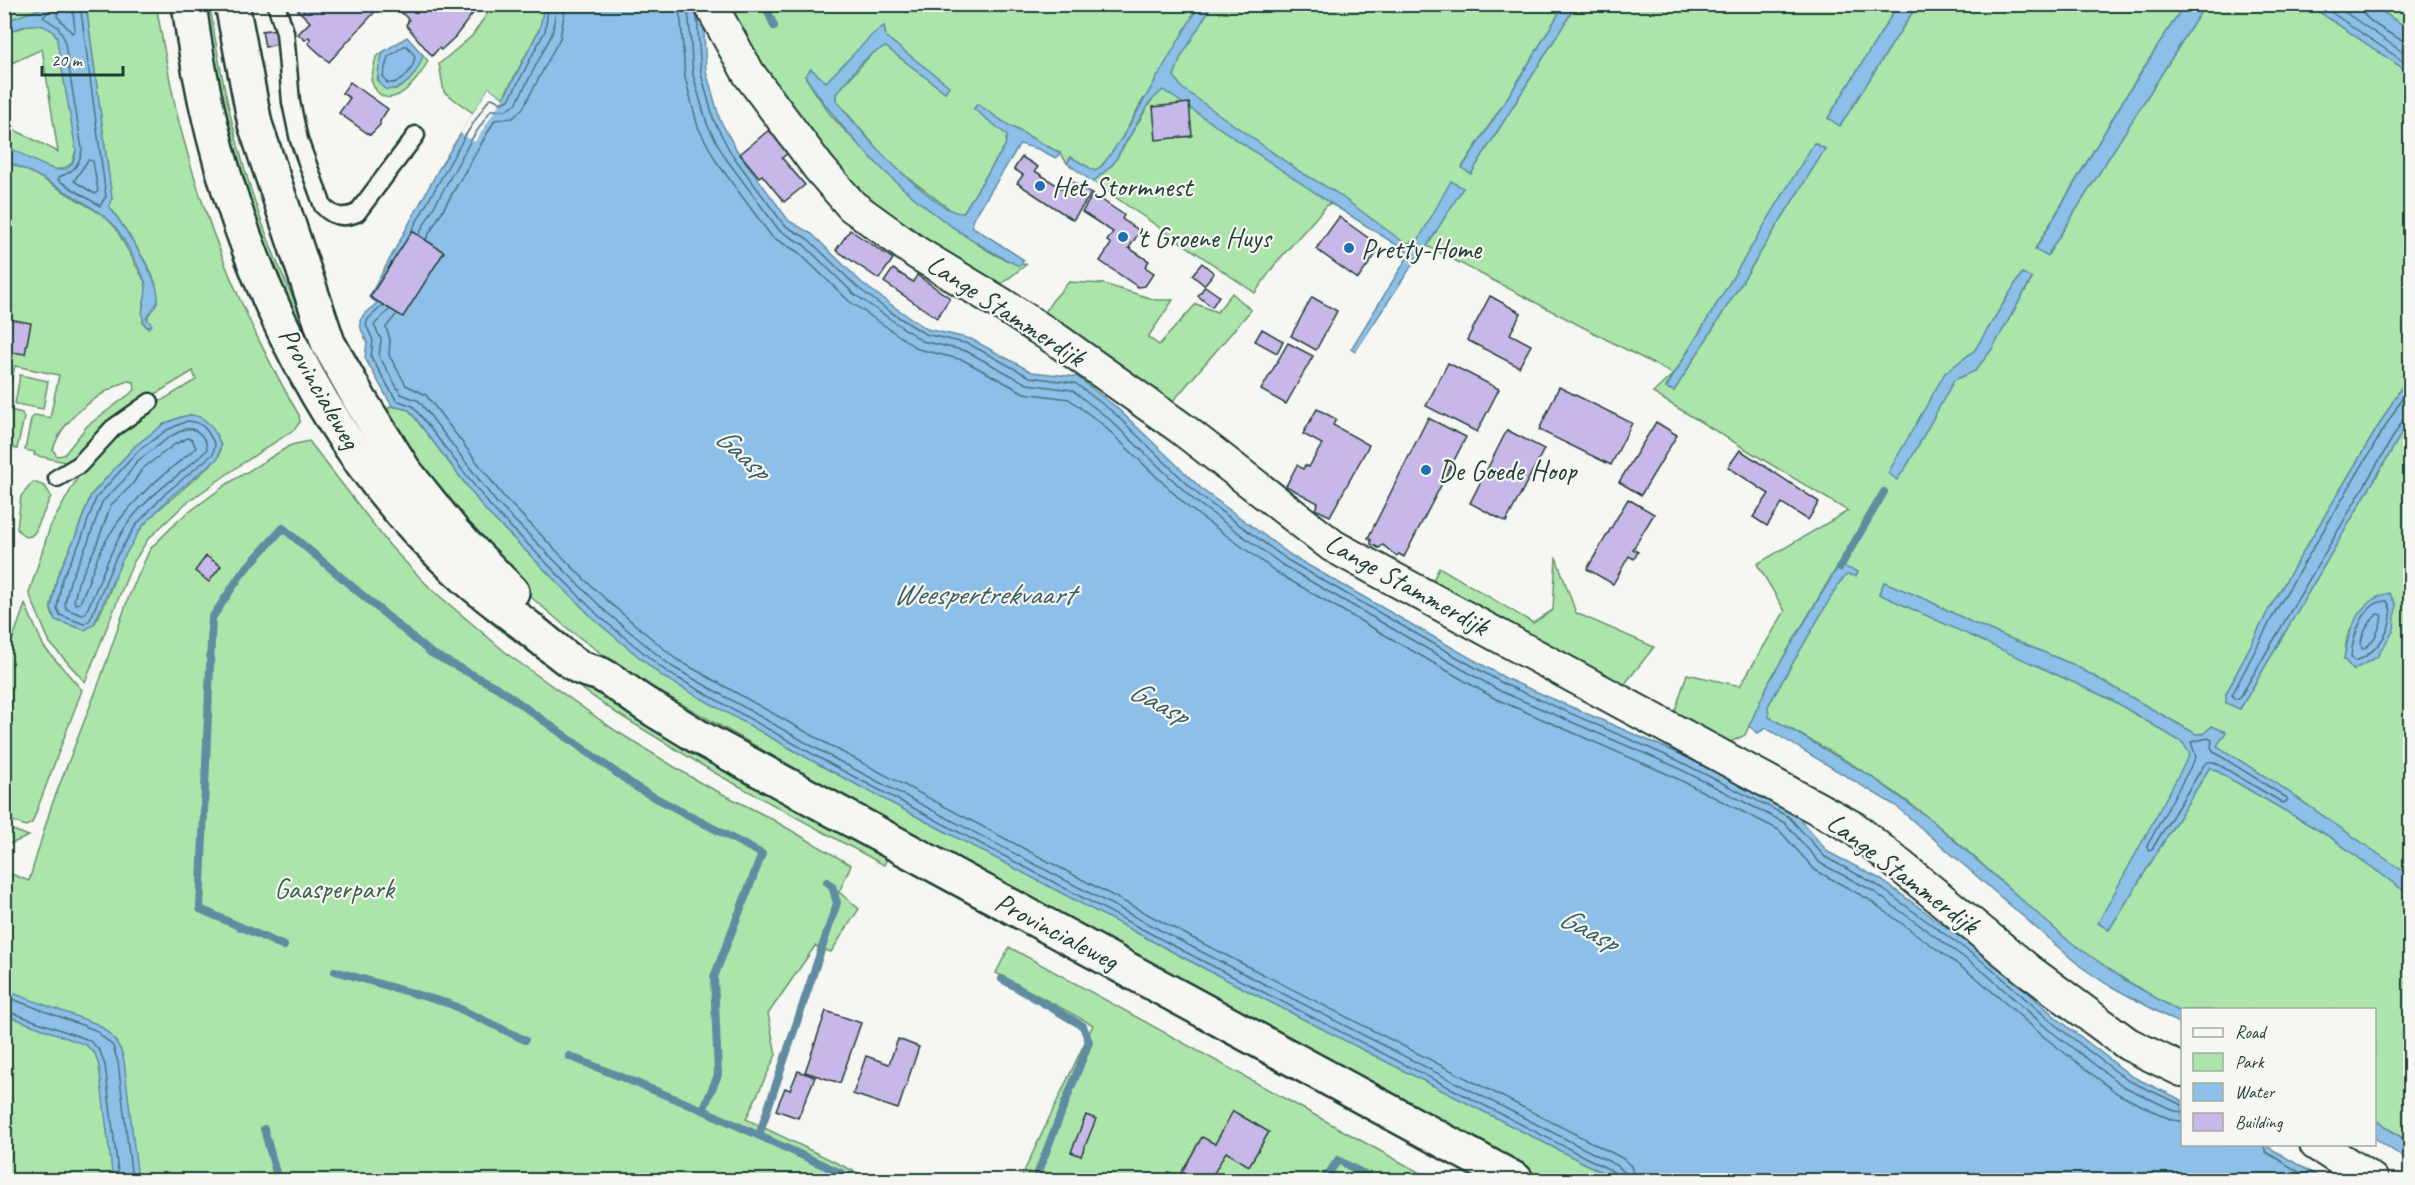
<svg xmlns="http://www.w3.org/2000/svg" width="2415" height="1185" viewBox="0 0 2415 1185" font-family="Caveat,sans-serif">
	<style>
		.green { fill: #ace5aa; stroke: #66916f; stroke-width: 1.5; fill-rule: evenodd }
		.water { fill: #8dc0e9; stroke: #618ca1; stroke-width: 1.5 }
		.pier { fill: #f6f6f2 }
		.lines { fill: none; stroke-linecap: round; stroke-linejoin: round }
		.shore { stroke: #4b717c; stroke-width: 1.5 }
		.stream { stroke: #618ca1; stroke-width: 8 }
		.building { fill: #c7b8e9; stroke: #1f3d34; stroke-width: 1.5 }
		.lane-casing { stroke: #1f3d34; stroke-width: 21 }
		.street-casing { stroke: #1f3d34; stroke-width: 36 }
		.primary-casing { stroke: #1f3d34; stroke-width: 38 }
		.lane { stroke: #f6f6f2; stroke-width: 16 }
		.street { stroke: #f6f6f2; stroke-width: 32 }
		.primary { stroke: #f6f6f2; stroke-width: 33 }
		.poi-dot { fill: #1f6fb2; stroke: #f6f6f2; stroke-width: 2 }
		.labels { text-anchor: middle; dominant-baseline: central; stroke-width: 4.5; stroke-linejoin: round; paint-order: stroke }
		.poi-label { font-size: 28px; fill: #1f3d34; stroke: #f6f6f2; text-anchor: start }
		.street-label { font-size: 28px; fill: #1f3d34; stroke: #f6f6f2 }
		.park-label { font-size: 28px; fill: #3b5f4c; stroke: #f6f6f2 }
		.water-label { font-size: 30px; font-style: italic; fill: #3a5e61; stroke: #f6f6f2 }
	</style>
	<rect width="100%" height="100%" fill="#f6f6f2"/>
	<filter id="ink" filterUnits="userSpaceOnUse"><feTurbulence type="fractalNoise" baseFrequency=".0167" numOctaves="2"/><feDisplacementMap in="SourceGraphic" scale="12" xChannelSelector="R" yChannelSelector="G"/><feConvolveMatrix kernelMatrix="1 2 1 2 8 2 1 2 1" color-interpolation-filters="sRGB"/></filter>
	<g filter="url(#ink)">
		<g class="green">
			<path d="M1200,4L1564,5L1515,86L1462,167L1471,174L1576,5H1898L1828,118L1840,126L1917,5H2184L2126,96L2035,249L2047,256L2205,5H2309L2410,73V373L2269,609L2226,694V702L2240,709L2410,419V876L2277,784L2216,746L2225,731L2196,734L2074,665L1973,623L1927,600L1884,582L1879,593L2112,700L2183,743L2191,755L2098,923L2109,930L2210,767L2330,837L2410,895V1143L2375,1120L2374,1010H2182V1013C2142,990 2100,966 2064,937C2018,899 1976,856 1930,819C1881,779 1824,747 1769,717L1768,706L1839,583L1847,574L1838,565L1770,680L1745,735L1723,746L1674,714L1687,674L1740,686L1785,611L1757,564L1848,511L1653,393L1673,374L1427,246L1462,189L1451,182L1419,239L1406,244L1329,203L1276,263L1255,293L1093,182L1113,164L1151,101L1144,98C1130,122 1117,153 1095,172L1071,157L1067,163L1060,153L1010,126L977,104L974,109L1008,135L1005,146L963,213H955L889,163L836,100V94L875,50L886,47L945,92L948,86L886,37L884,26L826,82L811,69L805,76C813,89 821,102 830,114C856,146 989,271 1027,264L996,288L867,209L785,100L745,39L728,5H1199L1191,17ZM1815,143L1825,149L1674,391L1666,387ZM2022,273L2032,279L1992,349L1975,371L1954,380L1909,462L1897,479L1945,373L1975,350ZM2359,614L2354,670L2344,659L2347,637Z"/>
			<polygon points="4,5 54,5 5,21"/>
			<path d="M86,5H156C164,46 170,88 181,130C207,230 247,326 299,415L300,422L294,430L243,463L185,504L148,539L133,563L123,587L85,682L50,643L29,593L50,527L84,466L139,414L196,380L193,371L142,402L73,464L34,455L35,452L25,450L31,419L35,415L50,418L59,375L15,366L11,382L7,381L5,393L9,394L6,409L22,413L24,418L17,449L9,447L7,455L5,454L4,161L31,172L103,215L115,227L145,282L147,293L143,304V323L148,328C145,312 155,302 156,287C156,274 118,218 109,206L112,199ZM127,381L134,382L135,390L87,426L64,455L57,456L53,450C62,418 97,394 127,381ZM191,415C204,426 228,438 218,458C186,490 152,507 128,547C114,571 110,601 94,624L85,630L55,620L51,611V605L57,577L75,537L91,495L135,446L164,424L181,417Z"/>
			<polygon points="171,5 181,5 230,217 434,558 888,857 884,865 715,773 618,714 529,652 489,621 413,548 211,185 191,114"/>
			<path d="M200,5H210C222,91 242,175 275,257C302,322 335,384 366,447L311,357L234,171Z"/>
			<polygon points="493,5 544,5 540,28 503,98 489,89 473,113 444,92 439,64 472,36"/>
			<polygon points="2372,5 2410,5 2410,30"/>
			<path d="M34,24L48,27L59,39L76,150L72,163C51,182 26,153 5,146V129H13L58,152L42,49L5,66V33Z"/>
			<path d="M383,52L377,80C394,106 417,73 423,55L428,61C418,82 385,120 371,80L376,57Z"/>
			<polygon points="1069,282 1104,284 1156,300 1173,300 1148,337 1159,345 1196,304 1217,312 1232,293 1251,310 1168,407 1043,315 1052,301"/>
			<polygon points="20,375 48,381 43,409 15,404"/>
			<polygon points="392,406 409,410 486,511 596,621 663,677 829,770 1190,961 1617,1180 1547,1180 1179,986 634,677 572,632 532,598 475,543 381,412"/>
			<polygon points="309,441 390,546 430,588 510,656 616,731 699,782 768,817 851,865 839,892 859,909 831,952 815,946 768,1014 776,1055 746,1119 872,1180 5,1180 4,871 29,881 51,807 99,683 129,596 150,549 181,518 227,484 291,445"/>
			<polygon points="33,482 45,486 51,496 35,532 31,536 25,537 17,529 21,496"/>
			<polygon points="1556,557 1576,613 1654,647 1624,685 1431,585 1439,567 1533,623 1553,610"/>
			<polygon points="25,604 44,647 82,690 32,823 26,826 4,818 5,661"/>
			<polygon points="5,827 29,836 5,846"/>
			<polygon points="1009,947 1433,1180 1020,1180 1093,1025 996,973"/>
		</g>
		<g class="water">
			<path d="M54,4L86,5L112,199L109,206C120,221 160,280 158,298C158,306 151,311 146,318L152,325L150,327L146,326C136,311 150,297 145,281C139,266 125,241 116,228C103,209 27,169 5,161V146C25,152 72,194 76,150L56,35C42,18 22,26 5,33V21Z"/>
			<polygon points="544,5 698,5 703,14 706,71 720,120 736,149 789,221 812,234 862,283 893,306 927,329 971,339 1032,372 1077,377 1116,407 1204,491 1292,556 1507,679 1682,755 1793,812 1828,852 1880,879 1994,962 2058,1019 2131,1076 2182,1100 2182,1144 2265,1145 2324,1180 1617,1180 1190,961 829,770 663,677 596,621 486,511 409,410 392,406 365,358 367,342 361,329 360,321 364,314 377,303 369,297 440,167 489,88 504,98 540,28"/>
			<polygon points="1199,5 1212,5 1181,57 1174,76 1182,88 1299,171 1335,192 1406,244 1419,239 1451,181 1463,188 1427,246 1422,250 1355,352 1351,349 1407,258 1406,251 1329,202 1163,90 1149,103 1113,164 1093,182 1067,163 1071,157 1095,171 1102,166 1122,138"/>
			<polygon points="1564,5 1576,5 1471,174 1462,168 1515,86"/>
			<polygon points="1898,5 1917,5 1840,126 1828,118"/>
			<polygon points="2184,5 2205,5 2047,256 2035,250 2126,96"/>
			<polygon points="2309,5 2372,5 2410,30 2410,73"/>
			<path d="M884,26L886,37L949,86L945,92L886,47C865,53 850,77 836,94V100C865,137 890,165 927,194C938,202 949,213 963,213L1005,146L1007,135L974,109L977,104L1010,126L1060,153L1056,158L1038,149L1020,144L972,221L973,227L1024,260L1019,266C932,223 858,156 805,76L811,69L826,82L873,34Z"/>
			<path d="M407,37L423,55C418,72 405,93 385,89C372,80 380,65 383,52Z"/>
			<polygon points="1814,143 1825,149 1674,391 1666,388"/>
			<polygon points="2022,273 2032,278 1992,349 1975,371 1954,380 1909,462 1897,480 1888,473 1945,373 1975,350"/>
			<polygon points="2410,373 2410,419 2240,709 2226,703 2226,694 2269,609"/>
			<path d="M191,415C207,416 215,430 221,445L218,458L170,497L141,528L121,562L94,624L85,630L55,620L51,608L57,577L75,538L91,495L135,446L164,424L181,417Z"/>
			<polygon points="1839,565 1858,572 1856,576 1847,575 1839,583 1768,706 1769,717 1872,777 1898,796 1930,819 2065,938 2125,980 2182,1013 2182,1025 2105,983 2080,966 1896,806 1766,728 1758,733 1749,726 1770,680"/>
			<polygon points="1884,582 1927,600 1973,623 2074,665 2196,734 2203,734 2212,726 2226,732 2217,746 2277,784 2410,876 2410,895 2330,837 2210,767 2109,930 2098,923 2190,754 2183,743 2112,700 1879,594"/>
			<path d="M2389,593L2396,605L2394,630L2377,657L2353,670L2344,659C2349,629 2357,601 2389,593Z"/>
			<path d="M4,990L97,1024C111,1033 121,1045 124,1061L138,1180H113L99,1066L95,1054L86,1045L5,1015Z"/>
			<polygon points="2375,1120 2410,1143 2410,1162 2375,1138"/>
		</g>
		<polygon class="pier" points="489,88 503,98 475,142 460,133"/>
		<g class="lines">
			<g class="shore">
				<path d="M51,4L50,10L43,17L58,27L64,38L82,149C80,164 74,172 59,177L58,180L100,206L106,196L80,4"/>
				<polyline points="59,4 57,16 72,33 75,30 72,4"/>
				<polyline points="677,4 681,21 685,77 698,127 716,161 772,237 798,252 849,301 918,349 963,360 1024,393 1069,399 1102,424 1189,508 1279,574 1496,699 1672,776 1779,830 1815,870 1868,899 1979,980 2044,1037 2118,1094 2172,1120 2182,1121"/>
				<polyline points="686,4 689,19 693,75 707,124 724,156 779,230 804,245 854,294 922,341 966,351 1027,384 1072,390 1108,418 1195,501 1284,566 1500,691 1676,767 1785,823 1820,863 1873,891 1985,973 2049,1030 2123,1086 2175,1111 2182,1112"/>
				<polyline points="2319,4 2410,66"/>
				<polyline points="2333,4 2410,57"/>
				<path d="M2362,4C2362,9 2362,10 2364,14C2369,22 2401,42 2410,42"/>
				<polyline points="693,5 697,17 701,73 714,121 731,153 784,225 808,239 858,288 889,311 925,334 969,344 1030,377 1075,383 1113,412 1200,496 1289,561 1504,684 1679,761 1789,817 1825,857 1877,885 1990,967 2054,1024 2127,1080 2182,1105"/>
				<path d="M404,46H407L415,56C414,69 402,85 387,83L383,76L388,57Z"/>
				<polygon points="88,160 93,161 98,191 95,194 74,181"/>
				<polyline points="412,230 465,136 489,99 492,98 502,103 509,100 545,31 549,4"/>
				<polyline points="419,234 471,140 491,110 506,110 516,104 552,34 557,4"/>
				<polyline points="426,239 495,120 513,118 523,108 560,38 566,4"/>
				<polyline points="382,306 368,319 366,325 373,340 371,357 396,400 413,406 491,507 600,617 667,672 832,765 1193,956 1614,1172 1618,1180"/>
				<polyline points="389,310 374,325 381,339 379,356 391,377 401,394 419,401 496,502 605,611 671,666 835,759 1196,949 1618,1166 1624,1172 1626,1180"/>
				<polyline points="396,315 386,327 390,340 389,355 406,385 426,395 503,496 584,579 611,604 676,659 840,751 1200,942 1622,1158 1631,1166 1635,1180"/>
				<polyline points="2410,385 2275,612 2232,695 2234,699 2239,699 2403,420 2410,417"/>
				<path d="M187,421C203,421 209,432 215,445L213,454L166,493L136,525L115,559L90,620L84,624L60,615L57,608L62,579L81,540L96,498L138,451L167,430Z"/>
				<path d="M185,429C197,427 207,438 207,450C182,474 153,491 131,519C109,548 101,582 85,614L82,615L66,609L65,603L70,581L88,542L102,502L125,479L136,462L171,436Z"/>
				<path d="M188,438L192,439L196,448C160,477 125,504 103,546C94,564 88,584 80,603L76,604L74,601L78,583L96,546L111,505L132,485L142,469L175,444Z"/>
				<path d="M2387,601C2401,622 2375,657 2354,661L2351,656C2353,637 2363,601 2387,601Z"/>
				<path d="M2377,614L2382,615C2381,627 2373,646 2362,649C2358,638 2369,622 2377,614Z"/>
				<polygon points="2208,738 2212,740 2211,747 2214,752 2287,798 2287,801 2283,803 2214,762 2208,762 2204,765 2152,849 2148,850 2147,846 2196,757 2191,742"/>
				<polyline points="4,996 95,1030 113,1046 118,1062 132,1180"/>
				<polyline points="4,1010 89,1040 100,1051 105,1065 119,1180"/>
				<polyline points="2263,1144 2266,1152 2312,1180"/>
			</g>
			<g class="stream">
				<polyline points="765,4 774,26"/>
				<polyline points="907,9 911,4"/>
				<polyline points="1840,567 1884,492"/>
				<polyline points="284,946 200,909 212,618 242,573 283,528 431,653 498,688 639,789 762,854 714,977 718,1075 703,1110"/>
				<polyline points="335,971 450,1004 525,1040"/>
				<polyline points="1002,979 1083,1026 1089,1042 1035,1180"/>
				<polyline points="569,1056 703,1110 856,1180"/>
				<polyline points="264,1129 278,1180"/>
				<polyline points="759,1135 837,903 832,886 827,882"/>
				<polyline points="1324,1180 1338,1160 1375,1180"/>
			</g>
		</g>
		<g class="building">
			<polygon points="292,4 382,4 329,62 308,43 311,40 309,37 305,40 298,34 310,22"/>
			<polygon points="393,4 480,4 455,37 441,50 439,48 432,56 406,25 409,20"/>
			<polygon points="276,29 278,44 265,47 262,31"/>
			<polygon points="350,82 388,109 380,121 380,125 370,135 339,113 350,98 342,93"/>
			<polygon points="1189,103 1192,136 1156,140 1153,107"/>
			<polygon points="769,130 788,153 782,158 805,185 784,202 762,175 759,177 740,154"/>
			<polygon points="1022,157 1038,167 1035,171 1064,190 1070,180 1091,194 1073,220 1017,183 1023,175 1014,169"/>
			<polygon points="1093,194 1124,215 1122,219 1140,231 1129,248 1149,261 1145,267 1154,273 1145,286 1138,287 1100,261 1111,244 1107,241 1113,232 1082,212"/>
			<polygon points="1339,217 1381,247 1358,279 1316,249"/>
			<polygon points="850,230 893,259 879,279 836,250"/>
			<polygon points="412,231 444,252 403,317 370,297"/>
			<polygon points="1202,263 1214,273 1204,285 1192,275"/>
			<polygon points="893,269 913,282 917,275 950,298 937,318 884,282"/>
			<polygon points="1205,286 1219,296 1212,307 1198,296"/>
			<polygon points="1490,296 1521,313 1510,334 1531,345 1519,367 1467,340"/>
			<polygon points="1312,297 1337,311 1316,350 1291,336"/>
			<polygon points="4,318 31,323 25,354 4,351"/>
			<polygon points="1262,329 1283,341 1277,353 1255,341"/>
			<polygon points="1288,343 1313,356 1286,404 1261,390"/>
			<polygon points="1448,363 1499,389 1477,432 1426,406"/>
			<polygon points="1559,387 1632,423 1611,465 1539,430"/>
			<polygon points="1317,409 1336,419 1333,425 1369,445 1330,516 1315,509 1318,503 1286,486 1297,465 1303,469 1305,465 1309,467 1322,444 1303,434"/>
			<polygon points="1428,418 1466,437 1404,557 1399,554 1396,556 1383,545 1379,548 1371,544 1371,540 1368,538"/>
			<polygon points="1656,422 1677,435 1641,495 1619,482"/>
			<polygon points="1507,430 1544,449 1506,522 1470,503"/>
			<polygon points="1740,450 1819,502 1808,520 1782,503 1767,526 1753,517 1769,494 1728,467"/>
			<polygon points="1628,499 1654,514 1633,549 1638,552 1634,559 1629,556 1613,584 1587,569"/>
			<polygon points="206,556 221,566 209,582 195,571"/>
			<polygon points="826,1011 861,1023 840,1083 805,1072"/>
			<polygon points="898,1039 919,1047 898,1109 853,1094 866,1056 889,1064"/>
			<polygon points="798,1071 815,1077 798,1118 776,1110 785,1088 790,1090"/>
			<polygon points="1233,1111 1269,1132 1249,1166 1226,1152 1210,1180 1177,1180 1202,1137 1215,1144"/>
			<polygon points="1086,1115 1096,1119 1081,1156 1071,1152"/>
		</g>
		<g class="lines">
			<g class="lane-casing">
				<g id="lane">
					<path d="M276,4L285,32L291,102L299,140L323,206C333,217 343,219 357,213L416,135"/>
					<polyline points="57,478 79,465 113,428 150,402"/>
				</g>
			</g>
			<g class="street-casing">
				<g id="street">
					<polyline points="710,4 749,74 819,168 852,206 917,253 1003,305 1057,340 1181,428 1333,546 1854,828 2028,970 2128,1044 2182,1070"/>
					<polyline points="2316,1144 2372,1180"/>
				</g>
			</g>
			<g class="primary-casing">
				<g id="primary">
					<path d="M189,4C215,213 306,437 466,578C486,596 508,611 529,628C544,640 560,654 576,665C584,671 594,671 602,675C617,683 631,695 645,704C662,715 680,725 697,736L1516,1180"/>
					<polyline points="232,4 255,124 328,343 360,400 404,470 455,534 512,592"/>
				</g>
			</g>
			<use href="#lane" class="lane"/>
			<use href="#street" class="street"/>
			<use href="#primary" class="primary"/>
		</g>
	</g>
	<g class="poi-dot">
		<circle cx="1040" cy="186" r="6"/>
		<circle cx="1123" cy="237" r="6"/>
		<circle cx="1349" cy="248" r="6"/>
		<circle cx="1426" cy="470" r="6"/>
	</g>
	<g class="labels">
		<g class="poi-label">
			<text x="1052" y="186">Het Stormnest</text>
			<text x="1135" y="237">'t Groene Huys</text>
			<text x="1361" y="248">Pretty-Home</text>
			<text x="1438" y="470">De Goede Hoop</text>
		</g>
		<g class="street-label">
			<text transform="translate(1006 310) rotate(33)">Lange Stammerdijk</text>
			<text transform="translate(320 388) rotate(60)">Provincialeweg</text>
			<text transform="translate(1407 584) rotate(29)">Lange Stammerdijk</text>
			<text transform="translate(1903 873) rotate(37)">Lange Stammerdijk</text>
			<text transform="translate(1057 931) rotate(28)">Provincialeweg</text>
		</g>
		<g class="park-label">
			<text x="334" y="888">Gaasperpark</text>
		</g>
		<g class="water-label">
			<text transform="translate(743 453) rotate(42)">Gaasp</text>
			<text x="983" y="594">Weespertrekvaart</text>
			<text transform="translate(1159 702) rotate(28)">Gaasp</text>
			<text transform="translate(1589 929) rotate(28)">Gaasp</text>
		</g>
	</g>
	<rect width="2415" height="1185" fill="none" stroke="#f6f6f2" stroke-width="24"/>
	<rect x="12" y="12" width="2391" height="1161" fill="none" stroke="#1f3d34" stroke-width="2" filter="url(#ink)"/>
	<rect x="2181" y="1008" width="195" height="138" fill="#f6f6f2" stroke="#a0aca6" stroke-width="1.5"/>
	<rect x="2193" y="1028" width="30" height="9" fill="#f6f6f2" stroke="#a0aca6" stroke-width="1.5"/>
	<text x="2235" y="1038" font-size="18" fill="#1f3d34">Road</text>
	<rect x="2193" y="1053" width="30" height="18" fill="#ace5aa" stroke="#a0aca6" stroke-width="1.5"/>
	<text x="2235" y="1068" font-size="18" fill="#1f3d34">Park</text>
	<rect x="2193" y="1083" width="30" height="18" fill="#8dc0e9" stroke="#a0aca6" stroke-width="1.5"/>
	<text x="2235" y="1098" font-size="18" fill="#1f3d34">Water</text>
	<rect x="2193" y="1113" width="30" height="18" fill="#c7b8e9" stroke="#a0aca6" stroke-width="1.5"/>
	<text x="2235" y="1128" font-size="18" fill="#1f3d34">Building</text>
	<path d="M42 66v9h81v-9" fill="none" stroke="#1f3d34" stroke-width="3"/>
	<text x="51" y="66" font-size="18" fill="#1f3d34" stroke="#f6f6f2" stroke-width="4.5" paint-order="stroke">20 m</text>
</svg>
